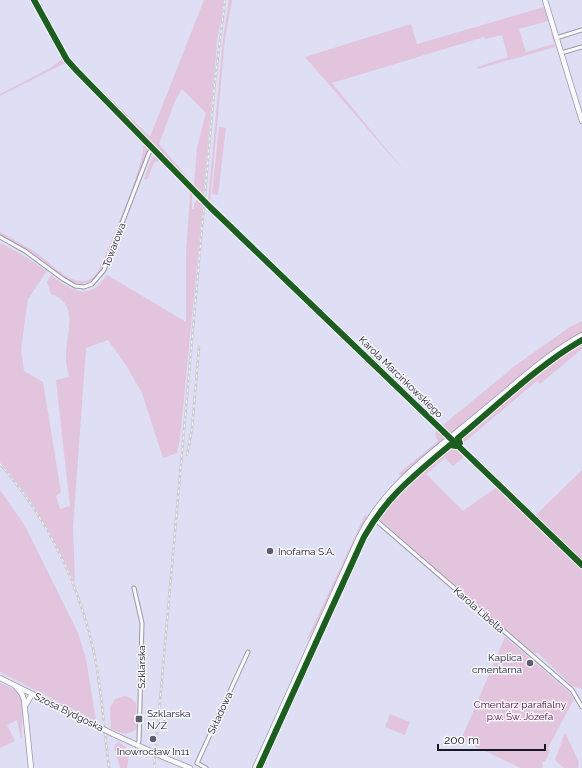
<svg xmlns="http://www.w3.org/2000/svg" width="582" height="768" viewBox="0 0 582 768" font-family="Raleway,sans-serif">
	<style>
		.green { fill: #e2c4dd; fill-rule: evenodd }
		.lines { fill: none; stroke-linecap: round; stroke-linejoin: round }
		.street-casing { stroke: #9999a9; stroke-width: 5 }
		.secondary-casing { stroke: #9999a9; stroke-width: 6 }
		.street { stroke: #fafafd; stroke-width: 3 }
		.secondary { stroke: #fafafd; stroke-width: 4.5 }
		.rail-casing { stroke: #ccccd2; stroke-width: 2.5 }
		.rail { stroke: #f9f9fd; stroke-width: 1; stroke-dasharray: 3; stroke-linecap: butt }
		.secondary-bridge-casing { stroke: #9999a9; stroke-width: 6; stroke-linecap: butt }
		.secondary-bridge { stroke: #fafafd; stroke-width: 4.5 }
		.cycleway-casing { stroke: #f9f9fd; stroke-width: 8 }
		.cycleway { stroke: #1b5e20; stroke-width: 6 }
		.poi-dot { fill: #5d5d6e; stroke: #f9f9fd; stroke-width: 1.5 }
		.labels { text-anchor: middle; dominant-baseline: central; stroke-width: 3; stroke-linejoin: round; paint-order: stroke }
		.street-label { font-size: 10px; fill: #181726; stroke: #f9f9fd }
		.poi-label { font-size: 10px; fill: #181726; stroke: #f9f9fd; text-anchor: start }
		.park-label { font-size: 10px; fill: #510839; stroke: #f9f9fd }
	</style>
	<rect width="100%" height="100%" fill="#dedef4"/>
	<g class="green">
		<path d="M204,0H224L217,42L203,197L156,147L73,65L45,17L47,16L69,56L76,65L150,137ZM182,89L206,113L197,148L194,185L159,144L175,101Z"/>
		<polygon points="229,0 232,0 225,39 210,203 208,201 223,39"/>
		<polygon points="544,7 548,21 519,29 526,52 554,44 551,33 552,33 555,47 478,69 477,67 508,57 502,35 485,39 484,37 332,83 405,172 305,57 411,24 417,44"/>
		<path d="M64,58L148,145L149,149L104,265C84,305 58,271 35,255C24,247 12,241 0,235V232C13,239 26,246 38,254C51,263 66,282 83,281C91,281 96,275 99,269C108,251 147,158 143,145L65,63L0,96V94L50,68Z"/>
		<polygon points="219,127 226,128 218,195 212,194"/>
		<path d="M156,156L192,191V209H194V204L198,199L203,202L180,439L177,453L163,458L142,393L126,365L108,340L86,348L73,527L75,582L47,527L28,497L0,461V243C15,250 31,260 47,271L28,299L21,349L24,371L43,382L61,492L56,496L60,509L70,506L56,380L69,377C68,370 65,362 66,355C66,332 80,304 51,294L47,282L51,275C71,291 89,302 107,275L186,322V253L190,195L189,189L160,161L154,162L147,180L144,179L152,158Z"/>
		<path d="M582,321V332L547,354L455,432C448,434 447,429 443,425L516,365L570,327Z"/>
		<polygon points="582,337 582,339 554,357 456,439 459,434 552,355"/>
		<polygon points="582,341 582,349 540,384 537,381 462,444 459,441 460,437 555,358"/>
		<polygon points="436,427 443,436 443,439 403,476 398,474 438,441 435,435"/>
		<path d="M451,445L465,456L453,466L445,458L426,474L463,511L497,487L582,570V689L572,686L538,653H531L378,518C392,488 426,466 451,445Z"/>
		<polygon points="582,470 582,561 535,516"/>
		<polygon points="0,490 25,526 78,633 86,659 96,721 0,672"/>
		<polygon points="365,515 367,516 367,518 312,637 307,639"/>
		<polygon points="505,637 569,692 574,699 548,748 550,752 545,761 542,762 543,765 542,768 521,768 461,740"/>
		<path d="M0,683C5,685 13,688 17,692C26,700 21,727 22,739H21L17,720L7,725L15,741L0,748Z"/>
		<path d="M125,696L130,698L136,703L137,728C128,737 121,733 111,729L110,708L115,699Z"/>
		<polygon points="390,714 410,722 405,735 385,727"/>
		<polygon points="565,733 579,762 578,768 564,768 555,760"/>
		<path d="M118,742C132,749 129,755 127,768H120L114,746Z"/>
	</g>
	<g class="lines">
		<g class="street-casing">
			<g id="street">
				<polyline points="556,38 582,30"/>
				<polyline points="561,53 582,47"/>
				<polyline points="0,237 25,251 63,279 75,286 84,287 92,284 104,270 149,153 153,147"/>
				<polyline points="371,516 572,690 582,707"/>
				<polyline points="134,588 142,623 139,741 137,746"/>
				<polyline points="206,768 197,763 248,652"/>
			</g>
		</g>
		<g class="secondary-casing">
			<g id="secondary">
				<polyline points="34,0 67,60 77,71 210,207 582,565"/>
				<polyline points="545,0 582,121"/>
				<polyline points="0,678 93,724"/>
				<polyline points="16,687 22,694 24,700 31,768"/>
				<polyline points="25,706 32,694"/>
				<polyline points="113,734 148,750"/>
				<polyline points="168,759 190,768"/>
				<path d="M255,768L359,537C385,484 437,449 481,412C514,385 545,355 582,335"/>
			</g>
		</g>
		<use href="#street" class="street"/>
		<use href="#secondary" class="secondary"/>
		<g class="rail-casing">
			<g id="rail">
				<polyline points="187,455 192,429 199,347"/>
				<path d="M0,464C47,518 79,583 94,653C102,691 104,730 109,768"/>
				<polyline points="154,768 215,81 225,0"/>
			</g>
		</g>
		<use href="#rail" class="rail"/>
		<g class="secondary-bridge-casing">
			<g id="secondary-bridge">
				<polyline points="93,724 113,734"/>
				<polyline points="148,750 168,759"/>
			</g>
		</g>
		<use href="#secondary-bridge" class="secondary-bridge"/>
		<g class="cycleway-casing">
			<g id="cycleway">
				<polyline points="34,0 67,60 77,71 210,207 582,565"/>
				<path d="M259,768L364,537C387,496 415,475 450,445L456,446L460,443L458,438C498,405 537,366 582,340"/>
			</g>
		</g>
		<use href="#cycleway" class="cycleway"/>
	</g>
	<g class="poi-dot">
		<circle cx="270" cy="551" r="4"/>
		<circle cx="530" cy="663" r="4"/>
		<rect x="135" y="715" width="8" height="8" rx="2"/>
		<circle cx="153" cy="739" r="4"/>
	</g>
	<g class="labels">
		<g class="street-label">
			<text transform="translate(114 245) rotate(-69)">Towarowa</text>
			<text transform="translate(401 377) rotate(44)">Karola Marcinkowskiego</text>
			<text transform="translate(479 610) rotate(41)">Karola Libelta</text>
			<text transform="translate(141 667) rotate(-90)">Szklarska</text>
			<text transform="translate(69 712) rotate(26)">Szosa Bydgoska</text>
			<text transform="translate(220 713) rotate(-65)">Składowa</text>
		</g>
		<g class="poi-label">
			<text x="278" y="551">Inofama S.A.</text>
			<text x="522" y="657" text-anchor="end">Kaplica<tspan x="522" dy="12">cmentarna</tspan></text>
			<text x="147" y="713">Szklarska<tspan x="147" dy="12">N/Ż</tspan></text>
			<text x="153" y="751" text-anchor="middle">Inowrocław In11</text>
		</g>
		<g class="park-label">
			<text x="520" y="704">Cmentarz parafialny<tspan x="520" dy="12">p.w. Św. Józefa</tspan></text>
		</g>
	</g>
	<path d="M438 744v6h107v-6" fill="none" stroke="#181726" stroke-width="2"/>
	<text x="444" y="744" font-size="12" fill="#181726" stroke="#f9f9fd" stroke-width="3" paint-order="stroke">200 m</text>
</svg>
